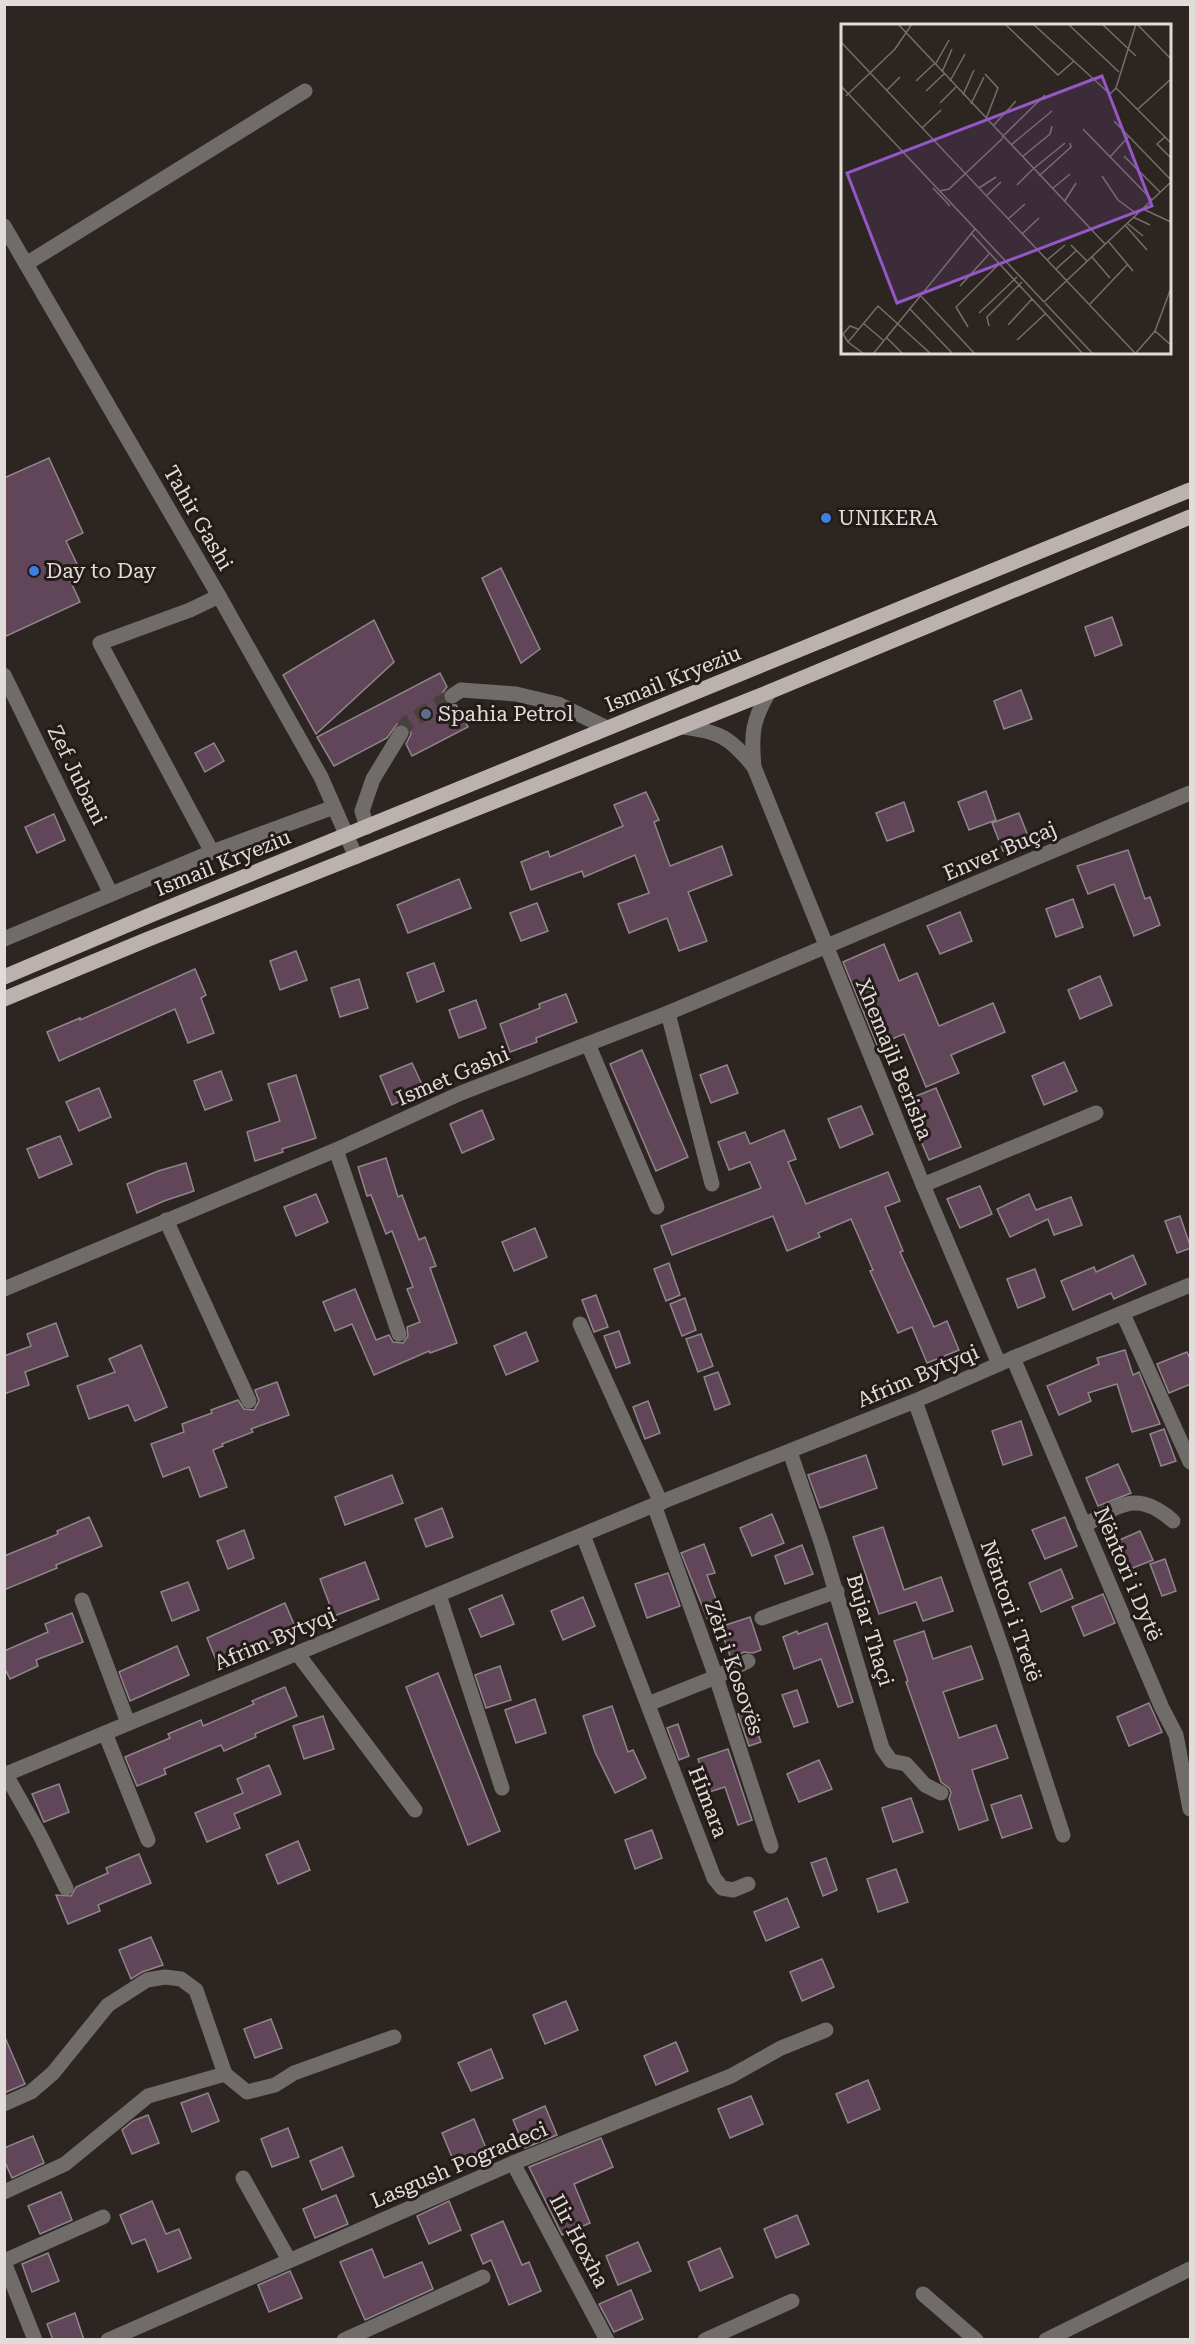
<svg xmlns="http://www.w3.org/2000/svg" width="1195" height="2344" viewBox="0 0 1195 2344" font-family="'Roboto Serif',serif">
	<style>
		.building { fill: #604658; stroke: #8f858b; stroke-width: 1.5 }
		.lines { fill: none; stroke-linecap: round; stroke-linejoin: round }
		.minor-tunnel { stroke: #48403d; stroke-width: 15; stroke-dasharray: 15 8; stroke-linecap: butt }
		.minor { stroke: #706c6a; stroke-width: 15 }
		.major { stroke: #bbb1ae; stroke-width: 15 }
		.shop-dot { fill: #3f7fe0; stroke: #231b17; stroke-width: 2 }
		.service-dot { fill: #5c6f8a; stroke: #231b17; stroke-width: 2 }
		.labels { text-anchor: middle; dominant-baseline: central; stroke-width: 6; stroke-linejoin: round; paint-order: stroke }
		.street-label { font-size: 21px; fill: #e1dcd9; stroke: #231b17 }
		.poi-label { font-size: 21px; fill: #e1dcd9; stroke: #231b17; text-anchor: start }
		.inset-road { fill: none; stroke: #756e6b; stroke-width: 1.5 }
		.view { fill: #9458c6; fill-opacity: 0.15; stroke: #9458c6; stroke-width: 3 }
		.inset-edge { fill: none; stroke: #e1dcd9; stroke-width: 3 }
	</style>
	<rect width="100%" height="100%" fill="#2d2521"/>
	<g class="building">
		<polygon points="49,458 83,533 66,541 77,564 65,569 80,602 4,637 4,478"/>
		<polygon points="501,568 540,649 521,663 482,578"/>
		<polygon points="1112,617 1122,645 1095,656 1085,627"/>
		<polygon points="374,620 394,662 316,734 283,675"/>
		<polygon points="440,673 447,687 443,692 444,701 448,705 456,705 468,727 412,756 406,744 411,734 410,729 406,724 397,724 387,738 334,766 317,737"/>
		<polygon points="1021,690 1032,719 1004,729 994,701"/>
		<polygon points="214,743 224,761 205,772 195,753"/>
		<polygon points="986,791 996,820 969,830 958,802"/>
		<polygon points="646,792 659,820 654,822 670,866 722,846 732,875 688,892 707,941 679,951 667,918 629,933 618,904 649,893 635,855 584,877 582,871 531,890 521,862 548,851 550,857 623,826 614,805"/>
		<polygon points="904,802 914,831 887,841 876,813"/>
		<polygon points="1019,813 1030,841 1003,851 992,823"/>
		<polygon points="54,814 65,840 37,853 25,827"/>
		<polygon points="1128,850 1145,899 1150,897 1160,925 1134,936 1114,884 1088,894 1077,866"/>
		<polygon points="459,879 471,908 408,933 397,905"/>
		<polygon points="1073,899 1083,927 1056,937 1046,909"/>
		<polygon points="537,903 548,931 521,941 510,913"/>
		<polygon points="960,912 972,941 940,954 927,926"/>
		<polygon points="884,944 899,981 917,973 939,1026 993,1003 1005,1032 951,1055 959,1073 926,1087 904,1034 877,1045 843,962"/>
		<polygon points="296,951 307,980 280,990 270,961"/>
		<polygon points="434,963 444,991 417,1002 407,973"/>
		<polygon points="195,969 206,995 201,998 214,1033 188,1043 175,1009 59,1061 47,1032 80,1018 80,1020"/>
		<polygon points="1100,976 1112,1005 1080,1019 1068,990"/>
		<polygon points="359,979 368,1008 340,1017 331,988"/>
		<polygon points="566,994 577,1022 536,1038 537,1042 510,1052 500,1024 540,1008 539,1004"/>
		<polygon points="476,1000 486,1028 459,1038 449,1010"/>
		<polygon points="642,1050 688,1157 656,1171 610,1064"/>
		<polygon points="1064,1062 1077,1091 1044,1105 1032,1076"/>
		<polygon points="412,1063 425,1091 392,1105 380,1076"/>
		<polygon points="727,1065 738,1093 711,1103 700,1075"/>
		<polygon points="221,1071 232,1100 205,1110 194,1081"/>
		<polygon points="296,1075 316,1138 282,1149 283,1152 255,1161 247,1132 280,1121 268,1084"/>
		<polygon points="99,1088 111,1117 79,1131 66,1102"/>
		<polygon points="936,1088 961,1147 929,1160 904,1101"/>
		<polygon points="861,1106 873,1134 840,1148 828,1119"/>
		<polygon points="482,1110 494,1139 462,1153 450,1124"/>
		<polygon points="784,1130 796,1159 788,1162 806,1204 888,1172 900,1201 885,1207 903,1251 900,1252 934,1327 947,1321 959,1350 927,1363 912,1327 898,1333 870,1271 873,1270 851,1219 818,1233 820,1237 787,1251 773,1216 672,1255 661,1226 761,1188 750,1162 729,1170 718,1142 745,1132 750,1144"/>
		<polygon points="60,1136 72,1164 39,1178 27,1149"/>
		<polygon points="386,1158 398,1197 402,1195 419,1240 425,1237 436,1266 430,1268 457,1343 430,1353 429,1351 374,1375 352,1324 335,1331 323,1302 355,1289 376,1340 389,1335 393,1342 403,1343 408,1336 407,1327 420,1322 407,1289 413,1287 392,1231 386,1234 371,1195 367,1196 358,1167"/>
		<polygon points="186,1163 194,1191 164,1201 137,1213 127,1184 158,1171"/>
		<polygon points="980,1186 992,1214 960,1228 947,1199"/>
		<polygon points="316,1194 328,1222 296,1236 284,1207"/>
		<polygon points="1029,1194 1036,1210 1071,1197 1082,1225 1054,1235 1048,1219 1010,1237 997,1209"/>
		<polygon points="1180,1216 1191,1248 1177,1253 1165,1221"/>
		<polygon points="535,1228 547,1257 514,1271 502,1242"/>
		<polygon points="1133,1255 1146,1284 1114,1299 1111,1293 1073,1310 1061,1281 1094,1267 1096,1272"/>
		<polygon points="669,1263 680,1295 666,1301 654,1269"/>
		<polygon points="1035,1269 1045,1297 1018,1308 1007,1279"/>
		<polygon points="596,1295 608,1327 594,1332 582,1300"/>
		<polygon points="685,1298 696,1330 682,1336 670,1304"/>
		<polygon points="56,1323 68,1356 25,1372 29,1385 4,1394 4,1356 31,1346 27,1334"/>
		<polygon points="619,1331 630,1363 616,1368 604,1336"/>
		<polygon points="526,1332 538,1361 506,1375 494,1346"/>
		<polygon points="701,1334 713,1366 698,1372 686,1339"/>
		<polygon points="141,1345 167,1407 135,1421 128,1405 89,1419 77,1386 115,1372 109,1359"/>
		<polygon points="1125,1350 1133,1375 1139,1372 1160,1424 1132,1432 1117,1384 1088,1393 1091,1401 1059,1415 1047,1386 1099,1364 1097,1358"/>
		<polygon points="1187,1352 1191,1361 1191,1384 1169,1393 1157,1364"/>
		<polygon points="718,1372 730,1404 715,1410 704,1377"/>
		<polygon points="277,1382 289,1415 251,1429 253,1432 222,1444 223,1446 213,1450 227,1487 200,1497 189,1467 163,1477 151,1444 184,1432 182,1424 212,1413 211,1410 238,1400 244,1409 254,1410 259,1401 255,1390"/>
		<polygon points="648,1401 660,1433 645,1439 633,1407"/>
		<polygon points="1021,1421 1032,1455 1003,1465 992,1431"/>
		<polygon points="1164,1429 1176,1461 1161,1466 1150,1434"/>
		<polygon points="866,1455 877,1488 820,1508 808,1475"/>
		<polygon points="1118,1464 1131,1493 1098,1506 1086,1478"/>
		<polygon points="392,1475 403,1503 345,1525 335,1497"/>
		<polygon points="442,1508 453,1537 426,1547 415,1519"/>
		<polygon points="772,1514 784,1543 752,1556 740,1528"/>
		<polygon points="89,1517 102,1546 56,1565 57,1568 4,1590 4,1556 58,1534 57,1531"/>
		<polygon points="1065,1517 1077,1546 1045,1559 1032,1530"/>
		<polygon points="883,1527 904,1590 941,1577 953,1611 923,1621 916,1602 879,1614 853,1537"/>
		<polygon points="244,1530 254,1558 228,1569 217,1541"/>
		<polygon points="1140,1531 1153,1560 1120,1573 1108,1545"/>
		<polygon points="704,1544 715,1573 707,1575 721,1613 707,1618 681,1553"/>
		<polygon points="802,1545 813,1574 785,1584 775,1556"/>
		<polygon points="1165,1559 1176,1591 1162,1596 1150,1564"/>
		<polygon points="365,1562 379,1599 334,1616 320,1579"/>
		<polygon points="1061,1569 1073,1598 1041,1612 1029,1583"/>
		<polygon points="668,1573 680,1606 647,1618 635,1584"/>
		<polygon points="188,1582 199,1610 172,1621 161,1592"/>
		<polygon points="1103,1594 1115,1623 1084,1636 1072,1607"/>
		<polygon points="502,1595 514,1624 481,1637 469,1609"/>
		<polygon points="583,1597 595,1626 563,1640 551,1611"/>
		<polygon points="285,1603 297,1631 219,1667 207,1638"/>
		<polygon points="72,1613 83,1642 36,1660 38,1666 10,1679 4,1667 4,1651 48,1632 45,1624"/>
		<polygon points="750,1617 761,1650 753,1653 744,1652 731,1659 720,1627"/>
		<polygon points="827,1623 853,1702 838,1707 821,1659 794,1669 783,1637 797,1631 798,1634"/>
		<polygon points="924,1631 933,1659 971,1646 983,1679 943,1692 959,1738 996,1725 1008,1758 972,1770 988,1820 959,1830 949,1799 951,1793 949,1788 941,1782 906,1682 908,1681 894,1641"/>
		<polygon points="177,1646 189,1675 130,1701 119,1672"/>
		<polygon points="500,1666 511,1700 486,1708 475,1675"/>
		<polygon points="438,1673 500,1831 468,1845 406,1687"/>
		<polygon points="285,1687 297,1716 255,1734 256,1737 224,1751 221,1745 164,1769 166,1774 137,1786 125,1757 170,1738 168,1734 201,1720 203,1726 254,1704 252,1701"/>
		<polygon points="797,1690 808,1722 794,1727 782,1695"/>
		<polygon points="535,1699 546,1733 516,1743 505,1710"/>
		<polygon points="1149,1703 1162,1732 1129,1746 1117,1717"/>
		<polygon points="612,1706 628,1752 633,1750 646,1778 615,1793 595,1752 583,1716"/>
		<polygon points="749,1710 761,1742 749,1746 738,1714"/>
		<polygon points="323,1716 334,1749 304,1759 293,1726"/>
		<polygon points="678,1724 689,1756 679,1760 667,1728"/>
		<polygon points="728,1749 752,1820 738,1825 725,1787 709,1792 698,1759"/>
		<polygon points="819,1760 832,1789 799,1802 787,1774"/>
		<polygon points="269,1765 281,1794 234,1814 240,1828 207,1842 195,1813 243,1793 237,1779"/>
		<polygon points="59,1784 69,1812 44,1822 32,1794"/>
		<polygon points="1021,1795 1032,1828 1002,1838 991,1805"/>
		<polygon points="911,1798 923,1832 893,1842 882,1808"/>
		<polygon points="652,1830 662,1858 635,1869 625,1840"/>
		<polygon points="298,1841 310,1870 278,1884 266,1855"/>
		<polygon points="139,1854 151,1883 98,1905 100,1911 68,1924 56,1895 71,1896 76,1887 108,1873 106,1868"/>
		<polygon points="826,1858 837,1890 823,1896 811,1863"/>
		<polygon points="896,1869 908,1902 878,1912 867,1879"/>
		<polygon points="787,1898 799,1927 766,1941 754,1912"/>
		<polygon points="151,1937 163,1965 142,1972 131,1979 119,1950"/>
		<polygon points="822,1959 834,1987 802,2001 790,1972"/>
		<polygon points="566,2001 578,2030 545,2044 533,2015"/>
		<polygon points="271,2019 282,2048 255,2058 244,2029"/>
		<polygon points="4,2035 25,2084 4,2093"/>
		<polygon points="676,2042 688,2071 656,2085 644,2056"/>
		<polygon points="491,2049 503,2078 471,2091 458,2063"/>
		<polygon points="868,2080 880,2109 848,2123 836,2094"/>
		<polygon points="208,2093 219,2121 192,2132 181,2103"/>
		<polygon points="751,2096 763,2124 730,2138 718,2109"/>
		<polygon points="545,2106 557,2135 525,2148 513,2120"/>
		<polygon points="148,2115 159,2143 132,2154 122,2130 133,2121"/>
		<polygon points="474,2119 486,2148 454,2162 442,2133"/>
		<polygon points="288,2128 299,2157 272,2167 261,2139"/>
		<polygon points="33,2136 44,2163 12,2178 4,2160 4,2148"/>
		<polygon points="601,2138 613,2167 574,2184 590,2223 562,2235 529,2167"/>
		<polygon points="342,2147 354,2176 322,2190 310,2161"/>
		<polygon points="61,2192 72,2220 40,2234 28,2206"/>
		<polygon points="336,2195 348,2224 315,2238 303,2209"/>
		<polygon points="152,2201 166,2234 179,2229 191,2258 158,2272 145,2239 132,2244 120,2215"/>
		<polygon points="449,2201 461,2230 429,2244 417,2216"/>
		<polygon points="797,2215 809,2244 776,2258 764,2229"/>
		<polygon points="503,2221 522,2265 529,2262 541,2291 509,2305 491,2260 483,2264 471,2235"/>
		<polygon points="638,2242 651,2271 618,2285 606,2256"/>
		<polygon points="720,2248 733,2277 700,2291 688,2262"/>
		<polygon points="372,2249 384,2278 422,2262 433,2289 365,2320 340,2262"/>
		<polygon points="48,2253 59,2281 32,2292 22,2264"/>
		<polygon points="290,2271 302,2298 269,2312 258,2285"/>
		<polygon points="631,2290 643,2319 614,2332 599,2304"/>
		<polygon points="75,2313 84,2340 53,2340 47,2324"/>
	</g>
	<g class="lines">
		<polyline class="minor-tunnel" points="401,733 407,723 452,696"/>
		<g class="minor">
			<polyline points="4,226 219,596 321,777 356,857"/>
			<polyline points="26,264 305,91"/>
			<polyline points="4,675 111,894"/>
			<path d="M769,692C752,721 751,735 754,767L923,1185L999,1364"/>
			<polyline points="452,696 461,690 516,694 558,704 607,728"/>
			<path d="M682,727C719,731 731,738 754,767"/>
			<polyline points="367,827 362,811 373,779 401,733"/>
			<polyline points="212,852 100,643 190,610 219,596"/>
			<polyline points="4,939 212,852 334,807"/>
			<polyline points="668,1013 712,1184"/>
			<polyline points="588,1044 657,1207"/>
			<polyline points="336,1150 399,1334"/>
			<polyline points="923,1185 1096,1113"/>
			<polyline points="166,1220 249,1401"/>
			<polyline points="4,1289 336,1150 461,1093 668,1013 1190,793"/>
			<polyline points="1123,1314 1190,1462"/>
			<polyline points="580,1324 661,1503"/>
			<polyline points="1013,1358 1162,1708 1176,1735 1190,1809"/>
			<polyline points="915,1401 1005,1657 1063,1835"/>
			<polyline points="790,1452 821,1542 882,1748 891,1761 906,1764 925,1785 941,1793"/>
			<polyline points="654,1505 716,1677 771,1846"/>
			<path d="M1084,1526C1120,1504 1138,1490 1173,1521"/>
			<polyline points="583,1535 714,1878 722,1888 733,1890 748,1884"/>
			<polyline points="439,1595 502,1788"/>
			<polyline points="82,1600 128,1723"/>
			<polyline points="762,1618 837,1591"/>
			<polyline points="297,1653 415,1810"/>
			<polyline points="648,1704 716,1677 748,1661"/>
			<polyline points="105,1733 148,1840"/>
			<polyline points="4,1775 654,1505 915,1401 1013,1358 1190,1285"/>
			<polyline points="6,1775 40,1835 66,1888"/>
			<polyline points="225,2074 247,2092 275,2085 294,2073 394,2037"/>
			<polyline points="4,2104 31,2092 53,2073 108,2005 147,1980 165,1977 181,1979 196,1990 225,2074"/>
			<polyline points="513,2163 607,2340"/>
			<polyline points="243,2178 289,2260"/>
			<polyline points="4,2192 65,2164 148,2096 225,2074"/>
			<polyline points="4,2261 103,2217"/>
			<polyline points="4,2262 35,2340"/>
			<polyline points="923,2294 976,2340"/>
			<polyline points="108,2340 513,2163 731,2076 781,2048 826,2030"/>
			<polyline points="344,2340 483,2277"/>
			<polyline points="705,2340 792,2301"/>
			<polyline points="1046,2340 1190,2269"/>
		</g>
		<g class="major">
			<polyline points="4,977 153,914 1190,490"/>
			<polyline points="4,999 146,940 769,692 1190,517"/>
		</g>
	</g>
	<g class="shop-dot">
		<circle cx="826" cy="518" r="6"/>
		<circle cx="34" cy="571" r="6"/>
	</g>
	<circle class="service-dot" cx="426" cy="714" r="6"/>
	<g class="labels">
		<g class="street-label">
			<text transform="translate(198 518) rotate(60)">Tahir Gashi</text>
			<text transform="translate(673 679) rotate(-22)">Ismail Kryeziu</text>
			<text transform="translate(77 775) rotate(64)">Zef Jubani</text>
			<text transform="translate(1000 851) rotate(-23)">Enver Buçaj</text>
			<text transform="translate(223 863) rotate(-22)">Ismail Kryeziu</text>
			<text transform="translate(894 1059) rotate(68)">Xhemajli Berisha</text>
			<text transform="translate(453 1076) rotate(-23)">Ismet Gashi</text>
			<text transform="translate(918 1376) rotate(-23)">Afrim Bytyqi</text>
			<text transform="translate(1128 1574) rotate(67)">Nëntori i Dytë</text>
			<text transform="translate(1011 1611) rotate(71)">Nëntori i Tretë</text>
			<text transform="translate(870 1630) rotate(73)">Bujar Thaçi</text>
			<text transform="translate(275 1639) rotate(-23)">Afrim Bytyqi</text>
			<text transform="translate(734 1668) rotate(71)">Zëri i Kosovës</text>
			<text transform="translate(708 1802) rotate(69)">Himara</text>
			<text transform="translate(459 2165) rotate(-23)">Lasgush Pogradeci</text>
			<text transform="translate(579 2241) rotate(62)">Ilir Hoxha</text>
		</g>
		<g class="poi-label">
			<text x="838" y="518">UNIKERA</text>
			<text x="46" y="571">Day to Day</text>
			<text x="438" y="714">Spahia Petrol</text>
		</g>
	</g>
	<g transform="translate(841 24)">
		<rect width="330" height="330" fill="#2d2521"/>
		<path class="inset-road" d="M57,0L264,220M164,0L217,51L233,37M192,0L269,70L275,64M227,0L278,48M261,0L295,32M296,0L330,35M0,18L294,329M94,41L108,16M101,48L111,25M144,50L157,64L145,95M75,57L93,40M109,57L124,30M0,62L203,278M275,64L330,119M275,64L295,0M45,67L59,53M85,67L103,50M122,71L133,46M5,72L54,25L71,0M99,79L115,63M130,80L143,53M297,85L330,55M273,97L330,156M152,102L175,77M81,104L100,86M242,105L311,176M161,113L204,71M324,113L316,120L330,134M170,121L211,87M283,132L319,168M181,133L209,110L211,102M269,133L288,112M192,145L224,119M198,152L230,123L229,119M261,152L277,176L296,190M176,161L192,145M92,164L109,182M138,164L155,153M211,165L229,150M99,167L108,165L162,114M145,172L160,158M223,178L235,159M302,185L330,198M292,193L309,201M167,195L184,180M286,199L302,212M284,201L306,226M130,209L242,330M181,210L198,194M267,217L292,247M230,221L246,237M251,233L269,254M206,236L224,221M215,245L235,227M119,262L148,230M79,271L134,330M203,278L330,158M204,279L252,330M249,280L287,240M68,284L112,330M138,289L176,253M22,299L42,316M167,301L191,275M148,302L146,293L181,258M127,303L115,283L158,240M314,307L330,321M45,313L62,330M176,316L204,290M7,318L2,310L9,302L17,305M23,330L7,318L37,282L90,330M32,330L134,205M294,330L314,307L330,264"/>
		<path class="view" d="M261,52L311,182L56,279L6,149Z"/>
		<rect width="330" height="330" class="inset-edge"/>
	</g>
	<rect width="1195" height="2344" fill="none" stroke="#e1dcd9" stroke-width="12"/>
</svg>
